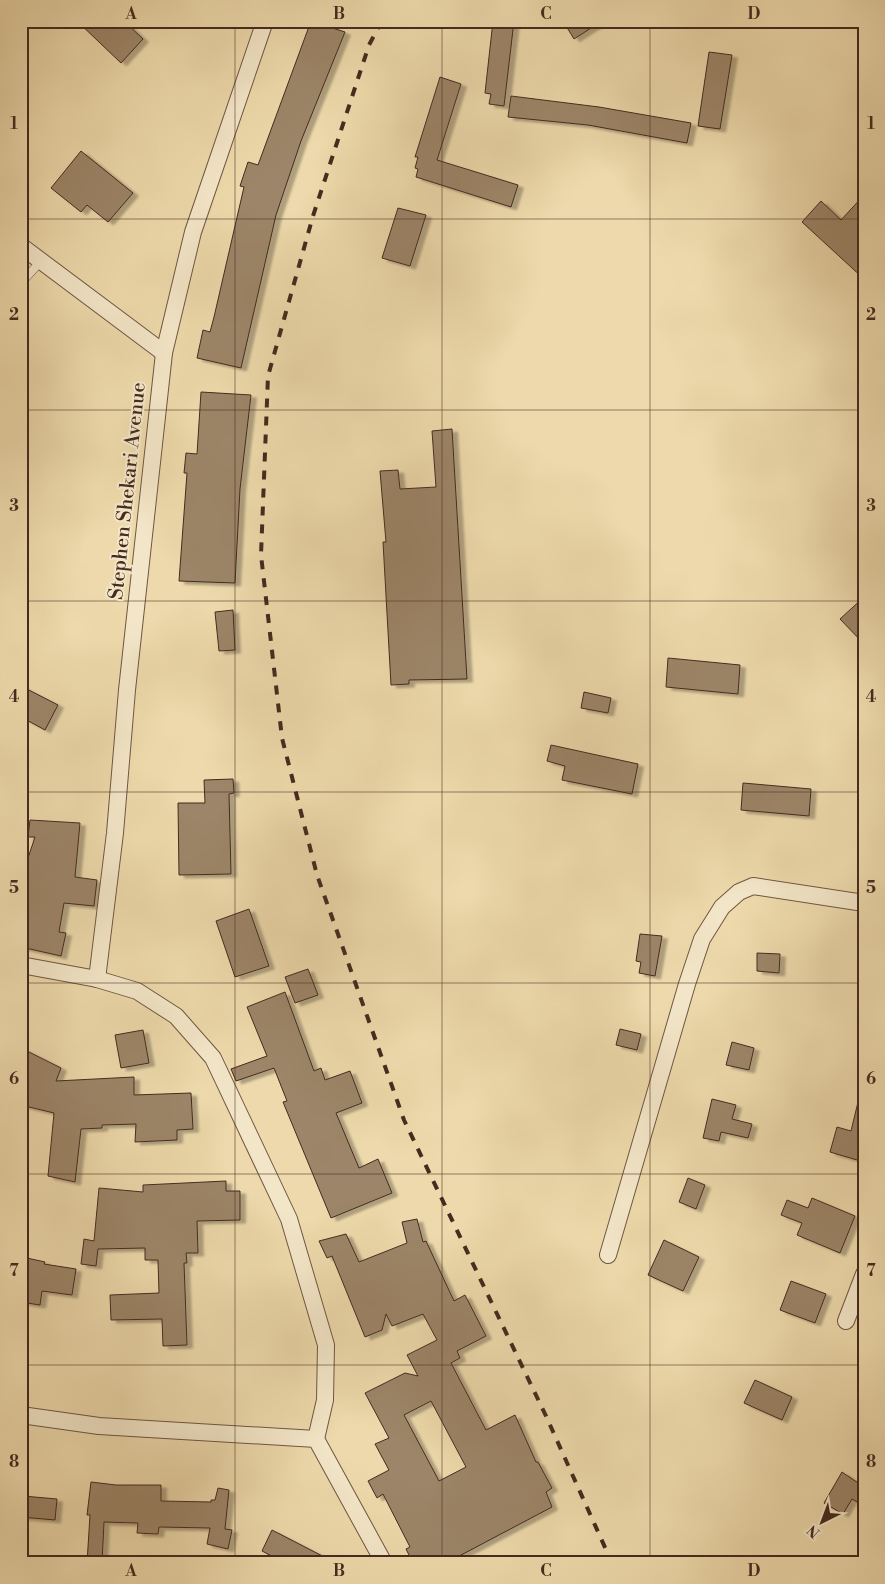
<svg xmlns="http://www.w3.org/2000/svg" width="885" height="1584" viewBox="0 0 885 1584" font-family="'Libre Bodoni',serif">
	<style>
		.building { fill: #9c8568; stroke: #452a1f; fill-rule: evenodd; filter: url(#shadow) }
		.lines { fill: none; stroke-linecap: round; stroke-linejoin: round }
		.lane-casing { stroke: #6f5642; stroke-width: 9 }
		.street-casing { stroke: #6f5642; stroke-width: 18 }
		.lane { stroke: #f3e6c8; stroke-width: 8 }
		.street { stroke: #f3e6c8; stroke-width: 16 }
		.rail { stroke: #452a1f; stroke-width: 4; stroke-dasharray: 9 9; stroke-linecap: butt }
		.grid { fill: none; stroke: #452a1f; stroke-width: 1; stroke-opacity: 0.55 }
		.labels { text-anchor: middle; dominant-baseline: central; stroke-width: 4; stroke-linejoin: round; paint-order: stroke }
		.street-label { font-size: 20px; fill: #452a1f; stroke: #f3e6c8 }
		.neatline { fill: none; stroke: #452a1f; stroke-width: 2 }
		.grid-label { font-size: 16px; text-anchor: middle; font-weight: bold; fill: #452a1f }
	</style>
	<defs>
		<filter id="shadow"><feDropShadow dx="5.5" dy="3" stdDeviation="1" flood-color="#0004"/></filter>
	</defs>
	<rect width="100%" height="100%" fill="#edd9ab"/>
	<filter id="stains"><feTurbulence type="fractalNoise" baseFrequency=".004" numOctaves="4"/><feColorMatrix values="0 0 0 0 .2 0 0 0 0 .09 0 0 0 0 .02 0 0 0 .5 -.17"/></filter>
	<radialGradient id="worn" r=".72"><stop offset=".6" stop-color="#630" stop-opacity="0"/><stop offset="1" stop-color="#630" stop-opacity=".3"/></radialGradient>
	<g class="building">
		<polygon points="77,21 124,21 143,39 121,63"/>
		<polygon points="311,21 345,32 301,141 276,215 241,368 197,358 203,330 210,332 214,317 244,187 240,186 248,162 258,165"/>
		<polygon points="493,21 514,21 504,106 489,104 491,94 485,93"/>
		<polygon points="563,21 602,21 574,39"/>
		<polygon points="709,52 732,55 720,129 698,126"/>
		<polygon points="440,77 461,84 437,160 518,185 511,207 416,177 418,169 415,168 418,157 415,157"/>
		<polygon points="511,96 599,107 691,123 687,143 588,125 508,117"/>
		<polygon points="81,151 133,193 108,222 87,205 81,212 51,188"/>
		<polygon points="864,195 864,279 802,222 821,201 841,220"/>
		<polygon points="398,208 426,215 410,266 382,258"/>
		<polygon points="201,392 251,395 240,489 235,583 179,581 187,473 184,473 186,453 197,454"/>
		<polygon points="452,429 467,679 409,680 409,684 391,685 383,542 386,542 380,471 398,470 400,489 436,487 432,431"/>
		<polygon points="864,597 864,644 840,619"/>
		<polygon points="233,610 235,650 219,651 215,612"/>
		<polygon points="668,658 740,665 738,694 666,687"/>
		<polygon points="21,686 58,705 45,730 21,717"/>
		<polygon points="584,692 611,698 608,713 581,708"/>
		<polygon points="551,745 638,764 632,794 562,780 565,766 547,761"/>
		<polygon points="233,779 234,793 229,794 231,874 179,875 178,803 205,803 204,780"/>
		<polygon points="743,783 811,789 809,816 741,810"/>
		<polygon points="30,820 80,823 75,877 97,880 94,906 64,903 59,932 66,933 61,956 21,947 21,879 35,837 28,837"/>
		<polygon points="249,909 269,966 235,977 216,921"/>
		<polygon points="640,934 662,936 655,976 639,973 641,962 636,961"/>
		<polygon points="757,953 780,954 779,973 757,971"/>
		<polygon points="308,969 318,995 295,1003 285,977"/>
		<polygon points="285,992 314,1071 321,1068 325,1080 350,1071 362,1103 336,1113 359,1168 378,1159 392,1193 331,1218 283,1102 287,1101 274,1068 236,1081 231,1069 267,1056 247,1007"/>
		<polygon points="620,1029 641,1034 637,1050 616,1045"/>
		<polygon points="143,1030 149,1063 121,1068 115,1035"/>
		<polygon points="732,1042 754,1048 749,1070 726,1065"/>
		<polygon points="21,1048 61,1068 56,1081 134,1077 134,1095 191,1093 193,1129 177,1130 177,1140 135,1142 136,1124 102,1125 102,1128 81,1129 75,1182 48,1176 54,1113 21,1105"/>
		<polygon points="712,1099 736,1105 732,1119 752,1124 748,1138 721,1132 719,1141 703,1138"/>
		<polygon points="858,1102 864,1103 864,1162 830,1152 837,1127 851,1131"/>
		<polygon points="688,1178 705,1185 696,1209 679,1202"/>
		<polygon points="226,1181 226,1191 240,1191 240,1220 197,1221 198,1253 186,1253 187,1263 184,1263 187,1345 163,1346 162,1319 111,1320 110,1295 159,1293 158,1260 145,1260 145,1248 98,1249 96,1266 81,1264 84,1239 94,1241 99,1188 143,1192 143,1185"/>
		<polygon points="812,1198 855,1216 840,1253 797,1235 802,1223 781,1215 787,1200 808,1208"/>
		<path d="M417,1219L423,1242L426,1241L454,1301L465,1295L486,1336L457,1351L460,1358L451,1363L486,1430L515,1415L536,1462H538L552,1488L546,1492L552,1507L446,1563H413L406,1549L410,1547L383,1494L377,1498L368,1481L389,1470L375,1444L389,1438L365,1393L405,1373L418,1376L407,1355L437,1340L423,1314L392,1326L386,1314L382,1330L365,1337L332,1256L327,1258L319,1241L346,1234L359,1262L407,1243L402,1222ZM431,1401L466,1467L439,1481L404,1415Z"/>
		<polygon points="664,1240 699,1257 683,1291 648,1275"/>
		<polygon points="27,1258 45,1262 44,1264 76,1269 72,1295 42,1291 40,1305 21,1302 21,1286"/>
		<polygon points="791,1281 826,1294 815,1323 780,1310"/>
		<polygon points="755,1380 792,1397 782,1420 744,1403"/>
		<polygon points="842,1472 864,1487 864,1506 852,1499 843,1514 824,1503"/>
		<polygon points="91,1482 116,1485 161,1485 161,1501 211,1502 211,1500 215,1500 218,1488 229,1490 225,1529 232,1530 228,1549 207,1544 210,1528 159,1527 158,1534 137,1533 138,1523 104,1522 102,1563 87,1563 90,1515 87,1515"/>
		<polygon points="23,1496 57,1499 55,1520 21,1517"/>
		<polygon points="272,1530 336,1563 285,1563 262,1551"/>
	</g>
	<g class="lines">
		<g class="lane-casing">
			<polyline id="lane" points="21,283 41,261"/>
		</g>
		<g class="street-casing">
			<g id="street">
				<polyline points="21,246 164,353"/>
				<polyline points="21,965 97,979 137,991 176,1016 213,1058 289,1219 326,1345 325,1400 316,1439"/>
				<polyline points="97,979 115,833 127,690 164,353 193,232 265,21"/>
				<polyline points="608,1255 687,984 702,939 722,907 739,892 753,886 864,903"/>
				<polyline points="846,1321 864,1274"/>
				<polyline points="21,1415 99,1426 316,1439 384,1563"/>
			</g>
		</g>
		<use href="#lane" class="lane"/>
		<use href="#street" class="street"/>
		<polyline class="rail" points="382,21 369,45 313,216 268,376 261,555 282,738 317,875 404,1120 546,1416 612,1563"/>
	</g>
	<path class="grid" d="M235,21V1563M442,21V1563M650,21V1563M21,219H864M21,410H864M21,601H864M21,792H864M21,983H864M21,1174H864M21,1365H864"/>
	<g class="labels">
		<g class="street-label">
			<text transform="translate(128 491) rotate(-84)">Stephen Shekari Avenue</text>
		</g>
	</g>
	<rect width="885" height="1584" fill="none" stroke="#edd9ab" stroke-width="55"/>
	<g transform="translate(822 1522) rotate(222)" stroke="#f3e6c8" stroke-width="4" paint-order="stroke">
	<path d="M0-4L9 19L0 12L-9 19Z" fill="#452a1f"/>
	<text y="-8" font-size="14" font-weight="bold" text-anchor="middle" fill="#452a1f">N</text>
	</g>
	<rect x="28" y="28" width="830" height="1528" class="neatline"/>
	<g class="grid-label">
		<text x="131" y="19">A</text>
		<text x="339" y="19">B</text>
		<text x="546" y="19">C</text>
		<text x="754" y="19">D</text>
		<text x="14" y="129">1</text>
		<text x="871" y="129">1</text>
		<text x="14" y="320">2</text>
		<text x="871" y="320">2</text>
		<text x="14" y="511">3</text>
		<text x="871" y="511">3</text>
		<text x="14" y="702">4</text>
		<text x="871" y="702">4</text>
		<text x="14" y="893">5</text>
		<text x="871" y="893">5</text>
		<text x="14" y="1084">6</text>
		<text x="871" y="1084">6</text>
		<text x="14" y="1276">7</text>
		<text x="871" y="1276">7</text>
		<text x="14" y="1467">8</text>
		<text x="871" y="1467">8</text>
		<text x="131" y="1576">A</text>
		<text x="339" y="1576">B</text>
		<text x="546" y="1576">C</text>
		<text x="754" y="1576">D</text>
	</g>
	<rect width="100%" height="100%" filter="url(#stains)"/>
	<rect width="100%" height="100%" fill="url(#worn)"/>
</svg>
